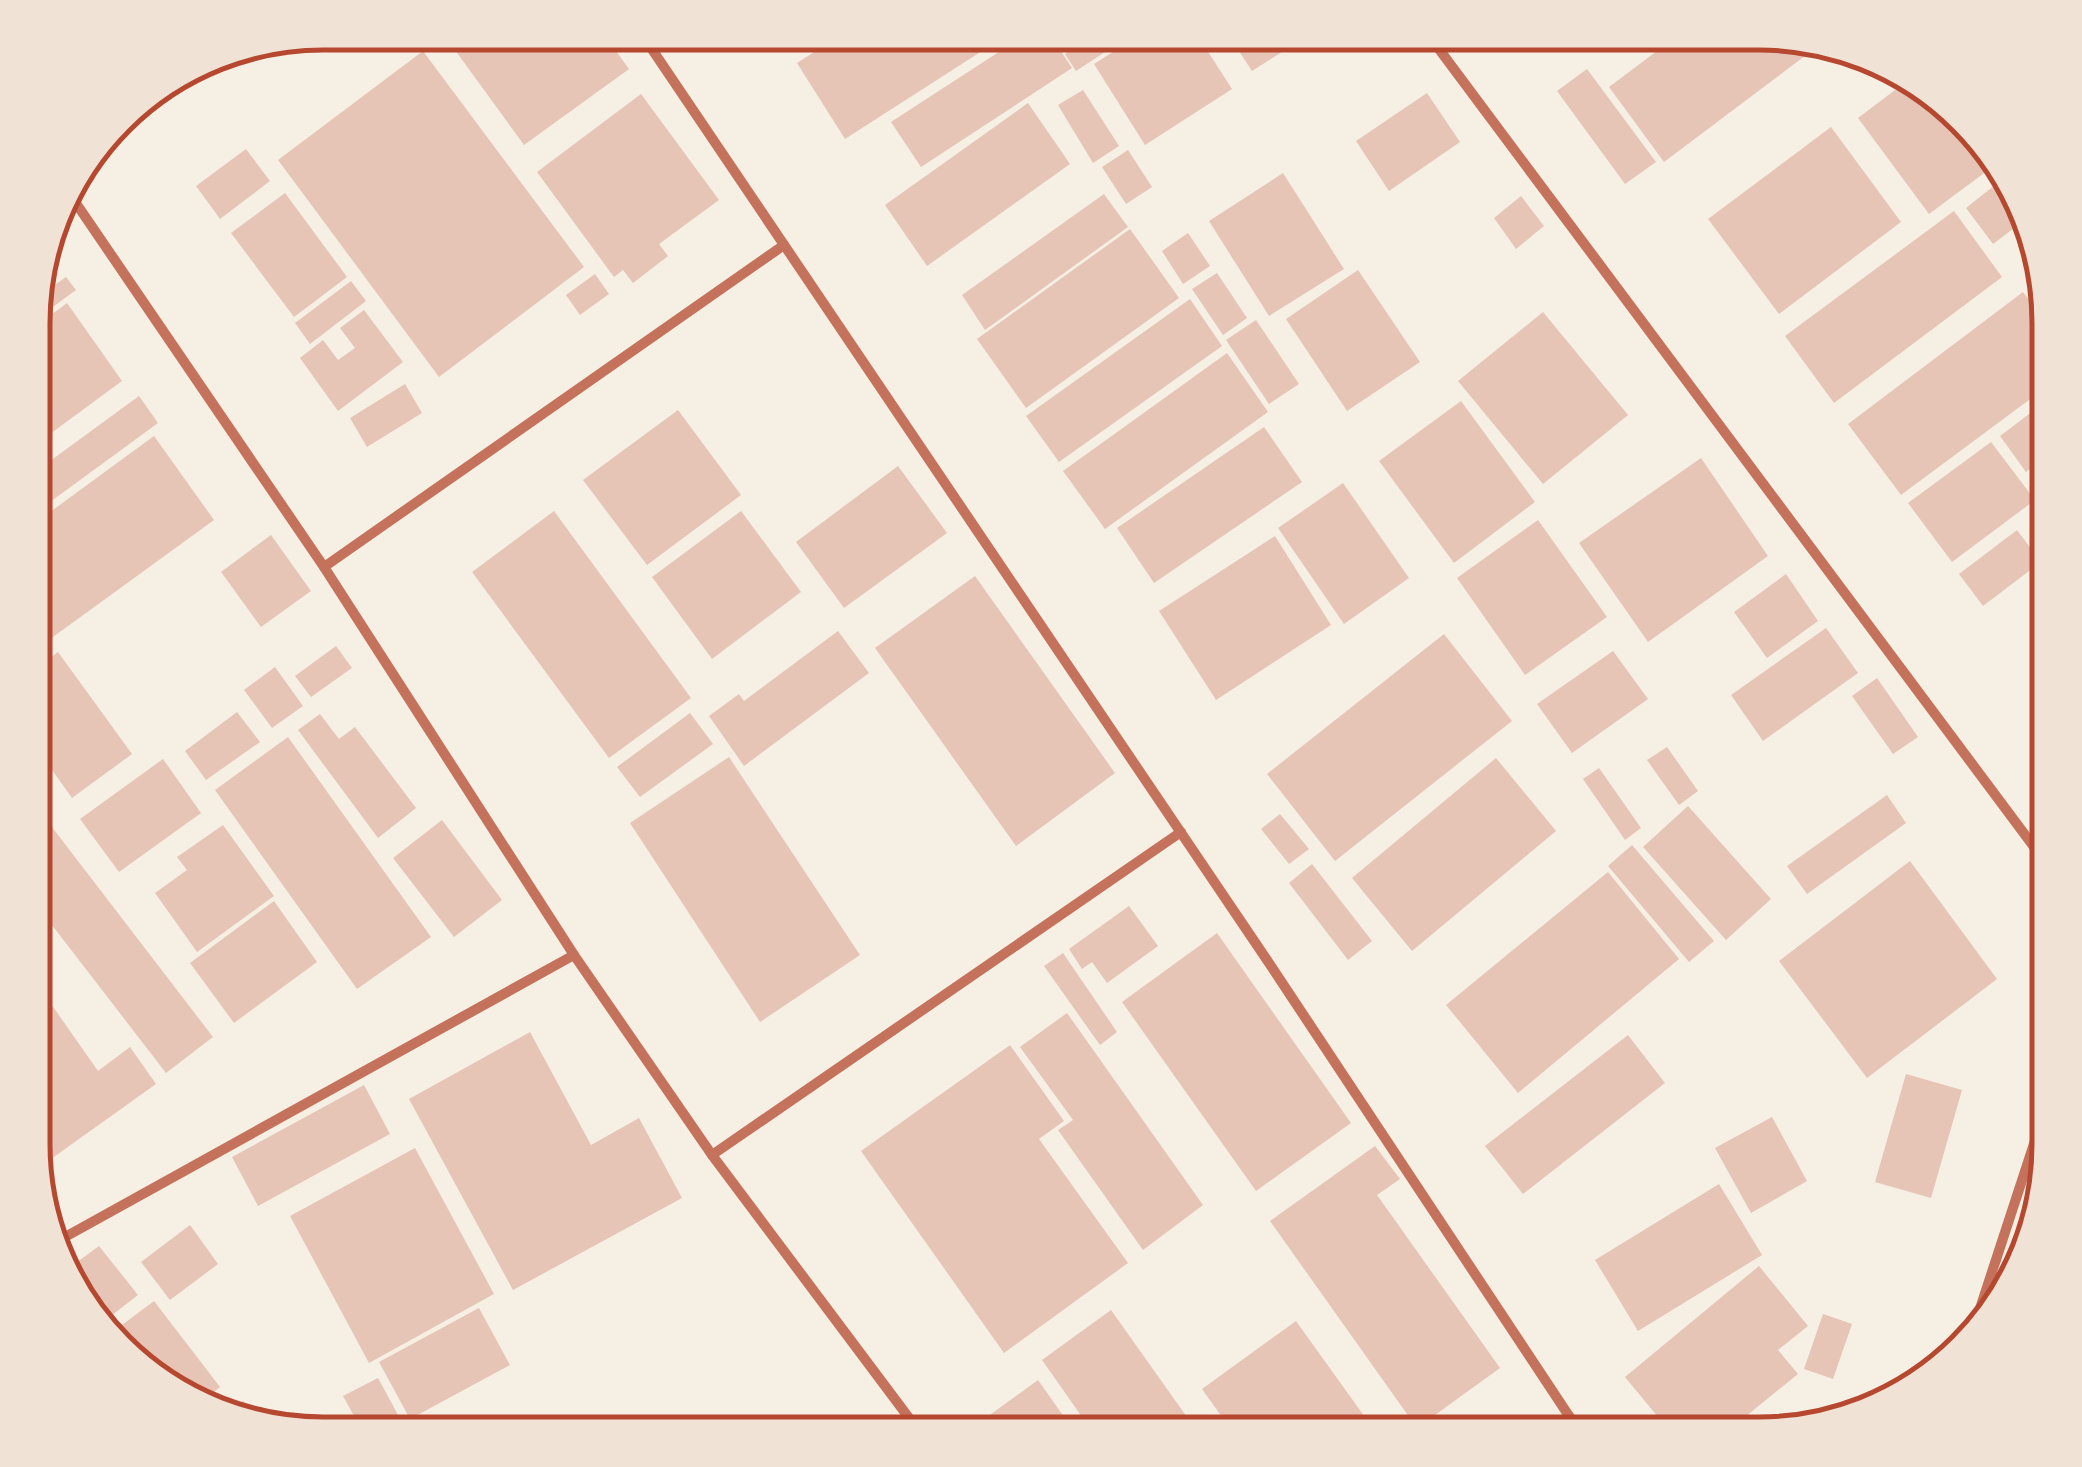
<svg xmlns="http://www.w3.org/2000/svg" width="2082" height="1467" viewBox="0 0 2082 1467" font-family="Barlow,sans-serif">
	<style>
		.building { fill: #e6c5b7 }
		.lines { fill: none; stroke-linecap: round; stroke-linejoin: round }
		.minor { stroke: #c5725c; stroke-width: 10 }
		.rim { fill: none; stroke: #b5482f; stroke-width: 5 }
	</style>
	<rect width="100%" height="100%" fill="#f6efe4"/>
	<g class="building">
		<polygon points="456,33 603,33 629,69 524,145 447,39"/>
		<polygon points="844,33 1010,33 845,139 797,63"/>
		<polygon points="1028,33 1049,33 1072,68 921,167 891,122"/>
		<polygon points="1099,33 1129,33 1131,35 1076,71 1065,54"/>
		<polygon points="1143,33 1196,33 1232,89 1145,145 1094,64"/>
		<polygon points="1227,33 1312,33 1252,71"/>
		<polygon points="1681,33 1777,33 1822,43 1664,162 1609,87"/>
		<polygon points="423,51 584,267 439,377 278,160"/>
		<polygon points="1587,69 1656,162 1625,184 1557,91"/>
		<polygon points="1911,78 1936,93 1995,165 1929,214 1858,118"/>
		<polygon points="1083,90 1119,146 1093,163 1058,105"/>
		<polygon points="1427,93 1460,142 1389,191 1356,141"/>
		<polygon points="641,94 719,200 659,244 668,256 633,283 623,270 614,277 537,172"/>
		<polygon points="1028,103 1070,164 927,266 885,205"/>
		<polygon points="1831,127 1901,222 1779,314 1708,219"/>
		<polygon points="246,149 270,181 220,219 196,186"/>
		<polygon points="1128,150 1152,187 1126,204 1102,167"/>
		<polygon points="1283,173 1344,269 1269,316 1209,221"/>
		<polygon points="2005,177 2019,194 2026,219 1993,244 1966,208"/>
		<polygon points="285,193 347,277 294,317 231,233"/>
		<polygon points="1104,194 1128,227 985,330 962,295"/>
		<polygon points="1521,196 1544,226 1516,249 1494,218"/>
		<polygon points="1954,211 2002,277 1834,403 1785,336"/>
		<polygon points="1130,229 1179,298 1026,408 977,339"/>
		<polygon points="1188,233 1210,266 1183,284 1162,251"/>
		<polygon points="46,252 53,262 40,272"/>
		<polygon points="1358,270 1420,362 1347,411 1286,319"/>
		<polygon points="1217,273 1247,318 1223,335 1192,289"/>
		<polygon points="595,274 609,294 580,315 566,295"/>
		<polygon points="66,277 76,290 35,320 35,299"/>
		<polygon points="351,281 366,301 310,344 295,323"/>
		<polygon points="2023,292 2049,327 2049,385 1901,495 1848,424"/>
		<polygon points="1190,299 1222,346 1059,462 1026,416"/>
		<polygon points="67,303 122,381 35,445 35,327"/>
		<polygon points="364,310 403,362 338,411 300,358 323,340 338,360 355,348 340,328"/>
		<polygon points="1543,312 1628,415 1543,484 1458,381"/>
		<polygon points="1256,320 1299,384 1269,404 1226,340"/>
		<polygon points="1227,353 1268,412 1105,529 1063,471"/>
		<polygon points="405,384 422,413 367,447 350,418"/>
		<polygon points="139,396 158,423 35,513 35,472"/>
		<polygon points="2049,399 2049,455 2026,472 2000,436"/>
		<polygon points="1461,401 1535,502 1454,563 1379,461"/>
		<polygon points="678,410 741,495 647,565 583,480"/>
		<polygon points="1264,427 1302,482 1154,583 1117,528"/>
		<polygon points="154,436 214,520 35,650 35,523"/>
		<polygon points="1991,442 2035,500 1952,562 1908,503"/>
		<polygon points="1701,458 1768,556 1648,642 1579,543"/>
		<polygon points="898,466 947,533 844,608 796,542"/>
		<polygon points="1343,483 1409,578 1344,624 1278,528"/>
		<polygon points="554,511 691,698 609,758 472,572"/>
		<polygon points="741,511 801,592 712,659 652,577"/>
		<polygon points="1538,520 1607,617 1525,675 1457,578"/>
		<polygon points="2017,530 2041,562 1983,606 1959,574"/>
		<polygon points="271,535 311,591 261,627 221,572"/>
		<polygon points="1275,536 1331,625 1216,700 1159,611"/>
		<polygon points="1786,574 1818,621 1767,658 1734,612"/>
		<polygon points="975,576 1115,773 1016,846 875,648"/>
		<polygon points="1826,628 1858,673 1763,741 1731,695"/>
		<polygon points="838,631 869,673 744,766 709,716 739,694 744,701"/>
		<polygon points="1444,634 1512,721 1335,861 1267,774"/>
		<polygon points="336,646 352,668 311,697 295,676"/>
		<polygon points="1613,651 1648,699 1572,753 1537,704"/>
		<polygon points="58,652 132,754 72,798 35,746 35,669"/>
		<polygon points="275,667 303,706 272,728 244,690"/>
		<polygon points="1877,678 1918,737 1893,754 1852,696"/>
		<polygon points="237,712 260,742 206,780 185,751"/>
		<polygon points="690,713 713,744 640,797 617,767"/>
		<polygon points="320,714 339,739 355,727 416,808 378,838 298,730"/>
		<polygon points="288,737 431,937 357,989 215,790"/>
		<polygon points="1667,747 1698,791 1679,805 1647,760"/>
		<polygon points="729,757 860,955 760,1022 630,823"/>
		<polygon points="1496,758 1556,831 1412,951 1352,878"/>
		<polygon points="163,759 201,813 119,872 80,819"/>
		<polygon points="1599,768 1641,828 1625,840 1583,779"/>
		<polygon points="1887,795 1906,823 1807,894 1787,866"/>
		<polygon points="35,805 213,1037 166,1073 35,903"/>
		<polygon points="1688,806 1771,899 1726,940 1643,847"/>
		<polygon points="1280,814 1309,849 1289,864 1261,829"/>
		<polygon points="442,820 502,900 454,937 393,858"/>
		<polygon points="223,825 274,896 197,952 155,893 187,870 177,857"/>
		<polygon points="1632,845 1714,941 1689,962 1608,866"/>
		<polygon points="1910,861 1997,979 1867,1078 1779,961"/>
		<polygon points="1312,864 1372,941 1348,960 1289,883"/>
		<polygon points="1608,872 1679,959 1518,1093 1446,1005"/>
		<polygon points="274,901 317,962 234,1023 190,963"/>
		<polygon points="1129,906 1158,946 1107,983 1092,962 1082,969 1069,949"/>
		<polygon points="1217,933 1351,1123 1256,1191 1122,1002"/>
		<polygon points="1063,953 1117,1032 1100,1045 1044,966"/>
		<polygon points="35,981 98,1071 130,1047 156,1084 44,1164 35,1151"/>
		<polygon points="1067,1013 1203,1205 1143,1250 1058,1130 1073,1120 1020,1047"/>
		<polygon points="530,1032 591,1145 639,1118 682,1198 513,1290 409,1099"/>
		<polygon points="1628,1035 1665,1083 1523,1194 1485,1146"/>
		<polygon points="1010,1045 1064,1121 1039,1139 1128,1263 1004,1353 861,1151"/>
		<polygon points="1906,1074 1962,1090 1931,1198 1875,1182"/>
		<polygon points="364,1085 390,1134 258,1206 232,1157"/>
		<polygon points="1772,1117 1807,1181 1751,1213 1715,1148"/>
		<polygon points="1375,1146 1400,1179 1377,1195 1500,1368 1417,1428 1270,1221"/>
		<polygon points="415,1148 494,1294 369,1363 290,1216"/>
		<polygon points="1719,1184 1762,1255 1638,1331 1595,1260"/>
		<polygon points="190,1225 218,1264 170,1300 141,1262"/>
		<polygon points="99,1246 138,1295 107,1319 87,1293 80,1299 71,1289 65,1271"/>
		<polygon points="1759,1266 1808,1326 1778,1350 1798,1374 1724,1434 1672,1434 1625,1377"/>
		<polygon points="154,1301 220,1387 200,1403 160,1382 118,1328"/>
		<polygon points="479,1308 510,1365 410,1419 379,1362"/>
		<polygon points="1111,1310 1199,1434 1094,1434 1042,1360"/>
		<polygon points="1823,1314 1852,1324 1833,1379 1804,1369"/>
		<polygon points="1296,1321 1377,1434 1234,1434 1202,1389"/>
		<polygon points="378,1378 404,1426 389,1434 364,1434 343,1396"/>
		<polygon points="1038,1380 1076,1434 999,1434 987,1417"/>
		<polygon points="243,1401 261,1425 224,1416"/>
		<polygon points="273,1417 282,1429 262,1425"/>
	</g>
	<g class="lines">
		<g class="minor">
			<polyline points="641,33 1273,969 1569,1416 1585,1434"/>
			<polyline points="1427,33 2049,867"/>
			<polyline points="67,190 324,567 574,955 712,1155 921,1434"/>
			<polyline points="324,567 784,245"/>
			<polyline points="712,1155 1181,832"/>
			<polyline points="56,1242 574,955"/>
			<polyline points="1971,1336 2049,1098"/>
			<polyline points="1547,1434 1569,1416"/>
		</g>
	</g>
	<path d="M0 0H2082V1467H0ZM323 50H1759A273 273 0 0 1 2032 323V1144A273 273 0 0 1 1759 1417H323A273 273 0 0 1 50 1144V323A273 273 0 0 1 323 50Z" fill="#f1e2d6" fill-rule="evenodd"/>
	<path class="rim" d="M323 50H1759A273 273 0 0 1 2032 323V1144A273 273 0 0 1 1759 1417H323A273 273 0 0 1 50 1144V323A273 273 0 0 1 323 50Z"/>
</svg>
